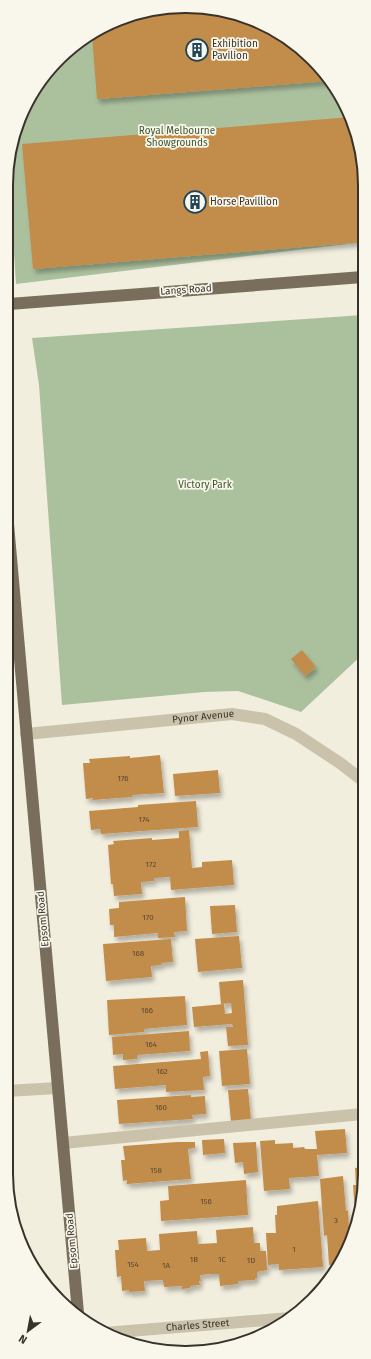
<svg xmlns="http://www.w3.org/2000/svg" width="371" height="1359" viewBox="0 0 371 1359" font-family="'Fira Sans',sans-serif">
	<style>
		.green { fill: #abc19e }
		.building { fill: #c28c4c; filter: url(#shadow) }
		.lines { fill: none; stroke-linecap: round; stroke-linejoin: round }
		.minor { stroke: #cac2aa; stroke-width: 12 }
		.major { stroke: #796e5b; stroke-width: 12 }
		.labels { text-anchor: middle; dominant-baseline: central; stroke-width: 3.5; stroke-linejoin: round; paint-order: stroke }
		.number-label { font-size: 8px; fill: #5a4832 }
		.poi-label { font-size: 10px; fill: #38322a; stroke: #f9f7eb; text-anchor: start }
		.park-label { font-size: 10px; fill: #3b552e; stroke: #f9f7eb }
		.street-label { font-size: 10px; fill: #38322a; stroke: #f9f7eb }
		.rim { fill: none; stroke: #38322a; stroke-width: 2 }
	</style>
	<defs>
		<filter id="shadow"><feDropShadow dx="2.5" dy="4.5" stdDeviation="2" flood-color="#0004"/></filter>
	</defs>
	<rect width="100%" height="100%" fill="#f2eede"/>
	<g class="green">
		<polygon points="150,9 220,9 275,30 320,67 351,117 363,162 363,242 16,284 9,174 9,151 36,86 86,36"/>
		<polygon points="363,315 363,654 301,712 238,691 204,692 62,705 39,385 32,338"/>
	</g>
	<g class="building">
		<polygon points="150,9 220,9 275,30 320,67 329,81 97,99 92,34"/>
		<polygon points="351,117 363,162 363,242 33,269 22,144"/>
		<polygon points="302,650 316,667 305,676 291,659"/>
		<polygon points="160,755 164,793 132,795 132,797 93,800 93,798 86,799 83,763 90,763 89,759 130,756 130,758"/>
		<polygon points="218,770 220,793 175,796 173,774"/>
		<polygon points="196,801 198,827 101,834 100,829 91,830 89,811 138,807 138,805"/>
		<polygon points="189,830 192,868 202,867 202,862 232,860 234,885 171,890 170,877 154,878 154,881 141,882 142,894 114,896 113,884 111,884 108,845 114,844 113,841 152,838 152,840 179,838 179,831"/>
		<polygon points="185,897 187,931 174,932 175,937 158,938 158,933 114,937 114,925 110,925 109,909 119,908 119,902"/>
		<polygon points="235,905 237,932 212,934 210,906"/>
		<polygon points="239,936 242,968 198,972 195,939"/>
		<polygon points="171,939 173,962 161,963 162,965 151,966 152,977 106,981 103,944"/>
		<polygon points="243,980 248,1045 228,1046 226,1027 233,1027 232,1024 194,1027 192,1007 224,1004 225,1014 232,1013 231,1003 221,1004 219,982"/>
		<polygon points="185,996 187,1025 144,1029 144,1032 109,1035 107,1000"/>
		<polygon points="189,1031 190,1051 137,1055 137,1059 123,1060 123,1054 113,1055 112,1037"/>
		<polygon points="247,1049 250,1084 222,1086 219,1051"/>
		<polygon points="208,1051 210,1076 203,1077 204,1090 166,1092 166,1085 115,1089 113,1066 201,1059 200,1052"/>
		<polygon points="248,1089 251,1121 231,1122 228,1090"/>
		<polygon points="191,1095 191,1097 205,1096 206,1114 192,1115 193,1119 119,1124 117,1100"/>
		<polygon points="345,1129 347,1153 317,1155 319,1176 289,1178 290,1189 264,1191 260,1141 275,1140 275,1144 293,1143 293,1148 304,1147 305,1149 317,1149 315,1131"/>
		<polygon points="224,1139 225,1153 203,1155 202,1140"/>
		<polygon points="177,1142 195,1142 195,1148 188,1149 191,1179 127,1184 127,1180 123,1181 121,1160 125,1160 123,1146"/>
		<polygon points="256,1142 258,1172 244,1174 243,1162 235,1163 233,1143"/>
		<polygon points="362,1167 362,1208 356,1224 353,1185 356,1185 355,1168"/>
		<polygon points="343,1176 346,1211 348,1210 349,1229 347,1229 348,1244 340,1264 329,1265 327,1235 324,1236 320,1179"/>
		<polygon points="246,1180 248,1215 161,1221 160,1201 169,1200 168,1186"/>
		<polygon points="318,1201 323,1267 279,1270 279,1264 268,1265 266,1233 276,1233 275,1215 277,1215 277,1206"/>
		<polygon points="253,1227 254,1243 260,1243 260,1251 266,1251 267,1270 257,1272 257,1278 255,1278 255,1280 238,1281 238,1284 220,1286 219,1274 210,1274 200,1275 201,1281 199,1281 200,1285 190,1286 190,1288 182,1289 182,1286 164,1287 163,1280 144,1281 145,1291 129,1292 129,1290 122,1291 121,1276 117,1277 115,1250 119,1250 118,1240 146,1238 147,1251 160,1250 159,1234 197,1231 198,1244 217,1243 216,1230"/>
	</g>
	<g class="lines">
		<g class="minor">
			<path id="s1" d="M26,734L232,714L265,719L296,734L340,763L362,780"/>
			<polyline points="6,1091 58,1088"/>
			<polyline points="63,1143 362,1114"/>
			<path id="s2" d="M104,1333L290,1318"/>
		</g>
		<g class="major">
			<polyline points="9,304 363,277"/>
			<polyline points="8,524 78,1313"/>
		</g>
	</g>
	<defs>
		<g id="building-ring" transform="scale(1.15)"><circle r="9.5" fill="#f9f7eb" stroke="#204458" stroke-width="1.5"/><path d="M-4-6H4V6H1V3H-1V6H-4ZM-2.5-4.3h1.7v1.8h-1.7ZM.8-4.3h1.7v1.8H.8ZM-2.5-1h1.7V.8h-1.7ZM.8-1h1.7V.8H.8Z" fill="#204458"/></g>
	</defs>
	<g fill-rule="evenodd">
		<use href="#building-ring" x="197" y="50"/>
		<use href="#building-ring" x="195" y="202"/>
	</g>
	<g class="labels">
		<g class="number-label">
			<text x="123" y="778">176</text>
			<text x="144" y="819">174</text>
			<text x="151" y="864">172</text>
			<text x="148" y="917">170</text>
			<text x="138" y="953">168</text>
			<text x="147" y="1010">166</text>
			<text x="151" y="1044">164</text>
			<text x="162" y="1071">162</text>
			<text x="161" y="1107">160</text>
			<text x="156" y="1170">158</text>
			<text x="206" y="1201">156</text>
			<text x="336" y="1220">3</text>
			<text x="294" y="1249">1</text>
			<text x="194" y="1259">1B</text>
			<text x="222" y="1259">1C</text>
			<text x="251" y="1260">1D</text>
			<text x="133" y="1264">154</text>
			<text x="166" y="1265">1A</text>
		</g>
		<g class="poi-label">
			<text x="212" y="44">Exhibition<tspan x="212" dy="12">Pavilion</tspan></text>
			<text x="210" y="202">Horse Pavillion</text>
		</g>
		<g class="park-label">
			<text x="177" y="131">Royal Melbourne<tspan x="177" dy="12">Showgrounds</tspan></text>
			<text x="205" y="485">Victory Park</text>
		</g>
		<g class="street-label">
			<text transform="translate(186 290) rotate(-4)">Langs Road</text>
			<text stroke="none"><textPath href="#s1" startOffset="178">Pynor Avenue</textPath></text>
			<text transform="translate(43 919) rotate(-95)">Epsom Road</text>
			<text transform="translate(72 1241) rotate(-95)">Epsom Road</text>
			<text stroke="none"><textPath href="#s2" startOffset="94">Charles Street</textPath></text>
		</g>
	</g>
	<path d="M0 0H371V1359H0ZM185 13H186A172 172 0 0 1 358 185V1174A172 172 0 0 1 186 1346H185A172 172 0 0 1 13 1174V185A172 172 0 0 1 185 13Z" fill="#f9f7eb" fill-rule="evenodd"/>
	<path class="rim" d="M185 13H186A172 172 0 0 1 358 185V1174A172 172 0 0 1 186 1346H185A172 172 0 0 1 13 1174V185A172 172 0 0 1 185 13Z"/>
	<g transform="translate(28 1331) rotate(212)" stroke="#f9f7eb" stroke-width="3" paint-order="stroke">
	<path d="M0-3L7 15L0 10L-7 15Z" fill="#38322a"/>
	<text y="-6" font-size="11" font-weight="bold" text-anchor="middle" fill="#38322a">N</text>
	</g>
</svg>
